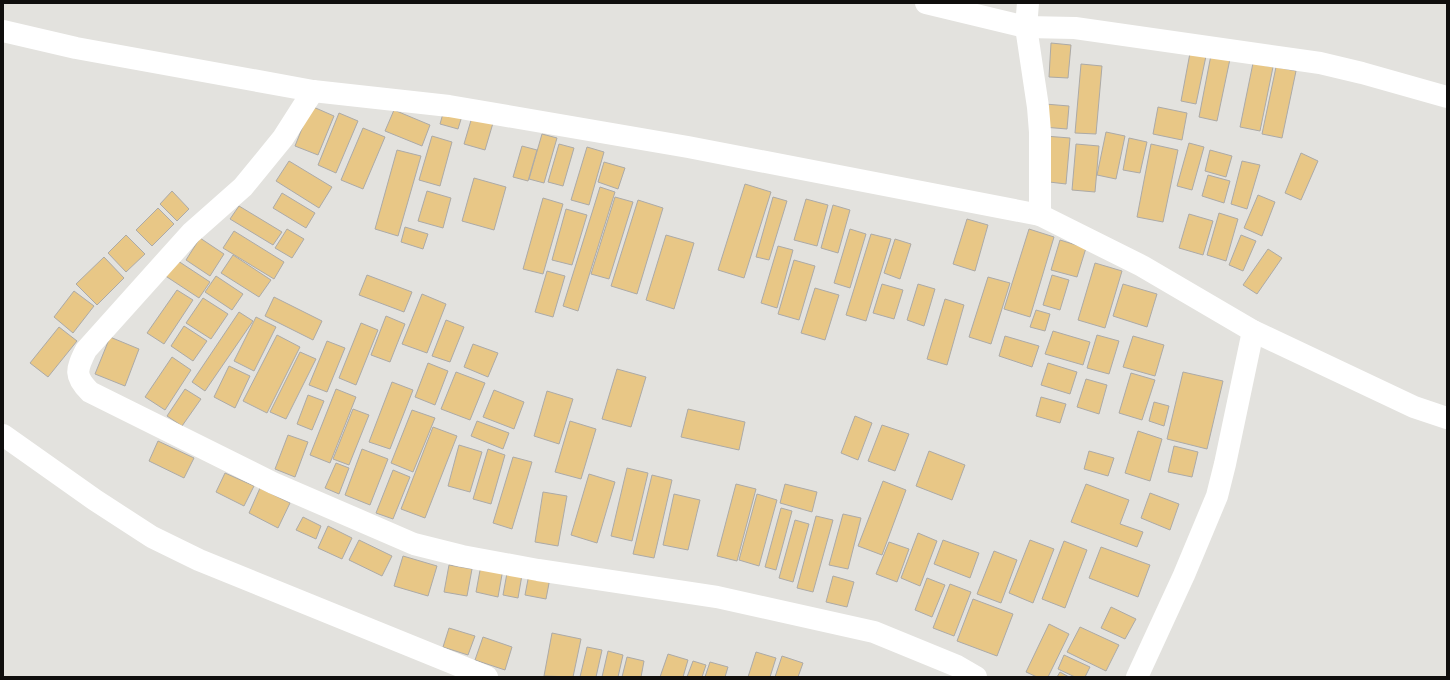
<svg xmlns="http://www.w3.org/2000/svg" width="1450" height="680" viewBox="0 0 1450 680" font-family="'DejaVu Sans',sans-serif">
	<style>
		.building { fill: #e8c786; stroke: #acaaa7 }
		.lines { fill: none; stroke-linecap: round; stroke-linejoin: round }
		.minor { stroke: #fff; stroke-width: 22 }
	</style>
	<rect width="100%" height="100%" fill="#e3e2de"/>
	<g class="building">
		<polygon points="1051,43 1071,45 1068,78 1049,77"/>
		<polygon points="1190,53 1206,56 1196,104 1181,101"/>
		<polygon points="1211,55 1230,59 1217,121 1199,117"/>
		<polygon points="1253,63 1273,67 1260,131 1240,127"/>
		<polygon points="1081,64 1102,66 1096,134 1075,133"/>
		<polygon points="1276,67 1296,71 1282,138 1262,134"/>
		<polygon points="1045,104 1069,106 1067,129 1043,127"/>
		<polygon points="311,106 334,116 318,155 295,146"/>
		<polygon points="1158,107 1187,113 1182,140 1153,134"/>
		<polygon points="394,110 430,125 422,146 385,131"/>
		<polygon points="444,110 462,116 458,129 440,124"/>
		<polygon points="339,113 358,121 336,173 318,165"/>
		<polygon points="472,117 493,123 485,150 464,144"/>
		<polygon points="363,128 385,137 363,189 341,180"/>
		<polygon points="1106,132 1125,136 1116,179 1097,175"/>
		<polygon points="542,134 557,138 544,183 529,179"/>
		<polygon points="432,136 452,142 440,186 419,180"/>
		<polygon points="1045,136 1070,138 1066,184 1041,181"/>
		<polygon points="1129,138 1147,142 1140,173 1123,170"/>
		<polygon points="1189,143 1204,147 1192,190 1177,186"/>
		<polygon points="559,144 574,148 563,186 548,182"/>
		<polygon points="1076,144 1099,146 1095,192 1072,190"/>
		<polygon points="1151,144 1178,150 1163,222 1137,217"/>
		<polygon points="522,146 537,150 528,181 513,177"/>
		<polygon points="587,147 604,152 589,205 571,200"/>
		<polygon points="397,150 421,156 398,236 375,229"/>
		<polygon points="1210,150 1232,156 1226,177 1205,171"/>
		<polygon points="1301,153 1318,161 1301,200 1285,193"/>
		<polygon points="289,161 332,187 319,208 276,181"/>
		<polygon points="1242,161 1260,165 1247,209 1231,204"/>
		<polygon points="604,162 625,168 618,189 598,182"/>
		<polygon points="1208,175 1230,181 1224,203 1202,196"/>
		<polygon points="474,178 506,187 494,230 462,221"/>
		<polygon points="745,184 771,192 744,278 718,270"/>
		<polygon points="600,187 615,192 578,311 563,306"/>
		<polygon points="172,191 189,209 177,221 160,204"/>
		<polygon points="427,191 451,198 443,228 418,221"/>
		<polygon points="282,193 315,213 306,228 273,208"/>
		<polygon points="1258,195 1275,202 1262,236 1244,228"/>
		<polygon points="615,197 633,202 609,279 591,274"/>
		<polygon points="773,197 787,201 769,260 756,257"/>
		<polygon points="543,198 563,204 543,274 523,269"/>
		<polygon points="806,199 828,205 817,246 794,240"/>
		<polygon points="638,200 663,208 637,294 611,286"/>
		<polygon points="833,205 850,210 838,253 821,248"/>
		<polygon points="239,206 282,232 273,245 230,219"/>
		<polygon points="158,208 174,224 152,246 136,230"/>
		<polygon points="566,209 587,215 572,265 552,260"/>
		<polygon points="1219,213 1238,219 1226,261 1207,255"/>
		<polygon points="1189,214 1213,221 1203,255 1179,248"/>
		<polygon points="967,219 988,225 975,271 953,264"/>
		<polygon points="405,227 428,234 423,249 401,242"/>
		<polygon points="287,229 304,239 292,258 275,248"/>
		<polygon points="850,229 866,234 850,288 834,283"/>
		<polygon points="1029,229 1054,237 1030,317 1004,309"/>
		<polygon points="234,231 284,262 274,279 223,248"/>
		<polygon points="871,234 891,239 866,321 846,315"/>
		<polygon points="126,235 145,254 126,272 108,253"/>
		<polygon points="666,235 694,243 674,309 646,300"/>
		<polygon points="1241,235 1256,241 1243,271 1229,265"/>
		<polygon points="200,238 224,254 210,276 186,260"/>
		<polygon points="895,239 911,244 900,279 884,273"/>
		<polygon points="1060,240 1086,248 1077,277 1051,270"/>
		<polygon points="778,246 793,250 777,308 761,303"/>
		<polygon points="1268,249 1282,258 1257,294 1243,285"/>
		<polygon points="233,255 271,280 259,297 221,273"/>
		<polygon points="104,257 124,278 97,305 76,284"/>
		<polygon points="175,259 210,282 199,298 164,275"/>
		<polygon points="794,260 815,266 799,320 778,314"/>
		<polygon points="1095,263 1122,271 1105,328 1078,320"/>
		<polygon points="547,271 565,276 553,317 535,312"/>
		<polygon points="367,275 412,292 404,312 359,295"/>
		<polygon points="1052,275 1069,280 1060,310 1043,305"/>
		<polygon points="216,276 243,294 232,310 205,292"/>
		<polygon points="988,277 1010,283 991,344 969,337"/>
		<polygon points="882,284 903,290 894,319 873,313"/>
		<polygon points="918,284 935,289 924,326 907,320"/>
		<polygon points="1123,284 1157,294 1147,327 1113,316"/>
		<polygon points="815,288 839,295 825,340 801,333"/>
		<polygon points="177,290 193,300 164,344 147,333"/>
		<polygon points="74,291 94,306 73,333 54,317"/>
		<polygon points="422,294 446,304 427,353 402,344"/>
		<polygon points="274,297 322,321 313,340 265,316"/>
		<polygon points="203,298 228,314 211,339 186,323"/>
		<polygon points="945,299 964,305 947,365 927,359"/>
		<polygon points="1036,310 1050,314 1045,331 1030,327"/>
		<polygon points="239,312 253,321 205,391 192,382"/>
		<polygon points="386,316 405,324 390,362 371,355"/>
		<polygon points="256,317 276,327 254,371 234,361"/>
		<polygon points="446,320 464,327 450,362 432,356"/>
		<polygon points="361,323 378,330 356,385 339,378"/>
		<polygon points="184,326 207,341 193,361 171,346"/>
		<polygon points="59,327 77,341 48,377 30,363"/>
		<polygon points="1053,331 1090,342 1083,365 1045,354"/>
		<polygon points="277,335 300,347 267,413 243,401"/>
		<polygon points="1097,335 1119,341 1109,374 1087,368"/>
		<polygon points="1005,336 1039,346 1032,367 999,356"/>
		<polygon points="1133,336 1164,345 1155,376 1123,367"/>
		<polygon points="110,337 139,349 125,386 95,374"/>
		<polygon points="327,341 345,348 327,392 309,385"/>
		<polygon points="473,344 498,353 488,377 464,367"/>
		<polygon points="300,352 316,359 286,419 270,412"/>
		<polygon points="172,357 191,370 165,410 145,397"/>
		<polygon points="428,363 448,371 435,405 415,397"/>
		<polygon points="1048,363 1077,372 1070,394 1041,385"/>
		<polygon points="229,366 250,376 235,408 214,397"/>
		<polygon points="617,369 646,377 631,427 602,419"/>
		<polygon points="456,372 485,383 470,420 441,409"/>
		<polygon points="1183,372 1223,381 1207,449 1167,439"/>
		<polygon points="1131,373 1155,380 1142,420 1119,413"/>
		<polygon points="1086,379 1107,385 1099,414 1077,407"/>
		<polygon points="392,382 413,390 390,449 369,442"/>
		<polygon points="185,389 201,399 182,426 167,416"/>
		<polygon points="336,389 356,397 330,463 310,455"/>
		<polygon points="494,390 524,402 514,429 483,417"/>
		<polygon points="547,391 573,399 559,444 534,436"/>
		<polygon points="308,395 324,401 312,430 297,424"/>
		<polygon points="1041,397 1066,404 1060,423 1036,416"/>
		<polygon points="1154,402 1169,406 1164,426 1149,421"/>
		<polygon points="353,409 369,415 349,465 333,459"/>
		<polygon points="688,409 745,422 739,450 681,437"/>
		<polygon points="412,410 435,418 413,472 391,463"/>
		<polygon points="855,416 872,423 858,460 841,453"/>
		<polygon points="477,421 509,433 503,449 471,436"/>
		<polygon points="570,421 596,429 581,479 555,472"/>
		<polygon points="882,425 909,434 895,471 868,461"/>
		<polygon points="433,427 457,436 425,518 401,509"/>
		<polygon points="1138,431 1162,439 1150,481 1125,473"/>
		<polygon points="288,435 308,442 295,477 275,469"/>
		<polygon points="158,441 194,458 184,478 149,461"/>
		<polygon points="459,445 482,452 470,492 448,486"/>
		<polygon points="1174,446 1198,452 1192,477 1168,472"/>
		<polygon points="362,449 388,459 370,505 345,495"/>
		<polygon points="488,449 505,455 491,504 473,499"/>
		<polygon points="929,451 965,465 952,500 916,486"/>
		<polygon points="1089,451 1114,458 1108,476 1084,469"/>
		<polygon points="513,457 532,462 512,529 493,523"/>
		<polygon points="336,463 349,468 339,494 325,488"/>
		<polygon points="627,468 648,473 632,541 611,536"/>
		<polygon points="393,470 410,477 393,519 376,513"/>
		<polygon points="225,473 254,486 244,506 216,492"/>
		<polygon points="589,474 615,482 597,543 571,535"/>
		<polygon points="652,475 672,480 654,558 633,554"/>
		<polygon points="883,481 906,490 882,555 858,546"/>
		<polygon points="736,484 756,489 737,561 717,556"/>
		<polygon points="785,484 817,492 812,512 780,503"/>
		<polygon points="1086,484 1129,500 1120,524 1143,532 1137,547 1071,522"/>
		<polygon points="260,488 290,503 278,528 249,513"/>
		<polygon points="543,492 567,496 558,546 535,542"/>
		<polygon points="1150,493 1179,504 1170,530 1141,518"/>
		<polygon points="674,494 700,500 688,550 663,545"/>
		<polygon points="757,494 777,500 759,566 739,560"/>
		<polygon points="781,508 792,511 776,570 765,567"/>
		<polygon points="843,514 861,518 848,569 829,565"/>
		<polygon points="816,516 833,520 813,592 797,588"/>
		<polygon points="303,517 321,526 316,539 296,530"/>
		<polygon points="795,520 809,524 793,582 779,578"/>
		<polygon points="328,526 352,538 342,559 318,548"/>
		<polygon points="918,533 937,541 920,586 901,578"/>
		<polygon points="359,540 392,556 382,576 349,560"/>
		<polygon points="943,540 979,553 970,578 934,564"/>
		<polygon points="1030,540 1054,549 1033,603 1009,593"/>
		<polygon points="1064,541 1087,550 1065,608 1042,599"/>
		<polygon points="889,542 909,549 897,582 876,574"/>
		<polygon points="1101,547 1150,565 1138,597 1089,578"/>
		<polygon points="994,551 1017,560 1001,603 977,594"/>
		<polygon points="403,556 437,566 428,596 394,586"/>
		<polygon points="449,565 472,569 467,596 444,592"/>
		<polygon points="481,565 503,569 498,597 476,592"/>
		<polygon points="507,573 522,575 518,598 503,595"/>
		<polygon points="529,574 550,578 546,599 525,595"/>
		<polygon points="833,576 854,582 847,607 826,602"/>
		<polygon points="927,578 945,585 932,617 915,610"/>
		<polygon points="950,584 971,592 954,636 933,628"/>
		<polygon points="973,599 1013,614 997,656 957,641"/>
		<polygon points="1111,607 1136,619 1125,639 1101,628"/>
		<polygon points="1049,624 1069,634 1048,677 1037,677 1026,672"/>
		<polygon points="1080,627 1119,645 1106,671 1067,652"/>
		<polygon points="449,628 475,636 468,655 443,647"/>
		<polygon points="552,633 581,639 573,677 544,676"/>
		<polygon points="483,637 512,647 505,670 475,660"/>
		<polygon points="587,647 602,650 596,677 580,677"/>
		<polygon points="608,651 623,655 618,677 602,677"/>
		<polygon points="756,652 776,658 770,677 748,677"/>
		<polygon points="668,654 688,660 683,677 660,677"/>
		<polygon points="1064,655 1090,667 1085,677 1075,677 1058,669"/>
		<polygon points="782,656 803,663 798,677 775,677"/>
		<polygon points="627,657 644,661 641,677 622,677"/>
		<polygon points="693,661 706,665 702,677 687,677"/>
		<polygon points="710,662 728,667 725,677 705,677"/>
		<polygon points="1060,672 1069,677 1057,677"/>
	</g>
	<g class="lines">
		<g class="minor">
			<polyline points="926,3 1026,27 1075,28 1320,63 1362,73 1447,97"/>
			<polyline points="1028,3 1026,27 1038,107 1040,132 1040,215"/>
			<polyline points="3,31 76,48 313,91 449,106 688,147 1040,215 1142,266 1253,331 1414,407 1447,418"/>
			<path d="M313,91L283,138L243,187L191,233L86,350C76,370 74,376 90,392L273,483L414,544L462,556L538,570L717,597L874,632L957,666L976,677"/>
			<polyline points="3,435 95,500 152,537 199,560 487,677"/>
			<polyline points="1137,677 1184,575 1217,496 1225,464 1253,331"/>
		</g>
	</g>
	<rect width="1450" height="680" fill="none" stroke="#0f0e0d" stroke-width="8"/>
</svg>
